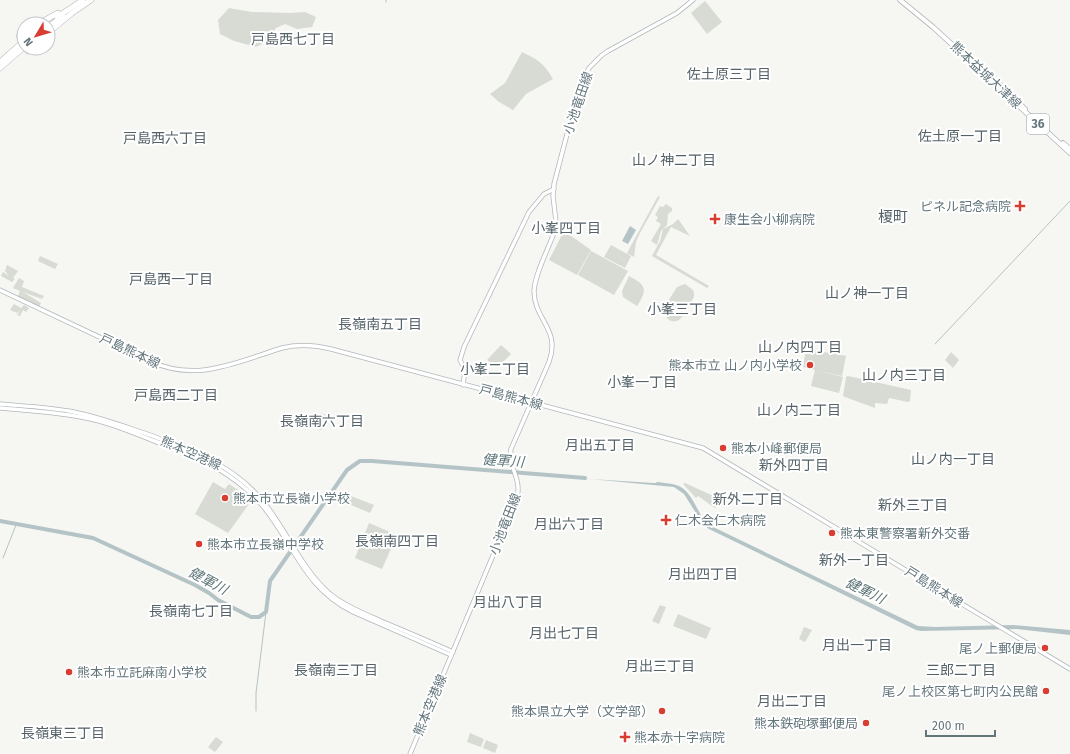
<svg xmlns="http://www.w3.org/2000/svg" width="1070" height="754" viewBox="0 0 1070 754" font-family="'Fira Sans','Noto Sans JP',sans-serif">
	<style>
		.green { fill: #d7dbd3 }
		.water { fill: #b4c3c5 }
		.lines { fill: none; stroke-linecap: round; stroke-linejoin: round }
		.stream { stroke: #b4c3c5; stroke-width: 1 }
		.river { stroke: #b4c3c5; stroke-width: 4 }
		.secondary-casing { stroke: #b0b7ba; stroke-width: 5 }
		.primary-casing { stroke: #afb5b8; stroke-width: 5.5 }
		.motorway-casing { stroke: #b1b6b8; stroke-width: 6 }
		.secondary { stroke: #fff; stroke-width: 3.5 }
		.primary { stroke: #fff; stroke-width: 4 }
		.motorway { stroke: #fff; stroke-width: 5 }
		.poi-dot { fill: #d83d32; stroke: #fff; stroke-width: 1.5 }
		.labels { text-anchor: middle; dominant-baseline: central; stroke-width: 4; stroke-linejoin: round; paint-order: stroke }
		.shield { fill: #fff; stroke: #929fa3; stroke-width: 1 }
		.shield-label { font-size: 12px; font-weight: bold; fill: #63767c }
		.street-label { font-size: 13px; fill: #63767c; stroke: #fff }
		.poi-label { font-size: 13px; fill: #63767c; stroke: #fff; text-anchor: start }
		.neighbourhood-label { font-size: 14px; fill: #556368; stroke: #fff }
		.water-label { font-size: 14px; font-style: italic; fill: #5e7678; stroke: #fff }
		.quarter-label { font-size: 15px; fill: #556368; stroke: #fff }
	</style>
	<rect width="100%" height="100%" fill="#f6f6f3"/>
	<g class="green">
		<polygon points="705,1 722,22 707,34 691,13"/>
		<polygon points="229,8 252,12 290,13 305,12 316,17 312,27 297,29 285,24 276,28 266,42 256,47 234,41 220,34 218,20"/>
		<path d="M522,52C538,60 544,63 553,79L526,94L513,110L499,102L490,94L505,83Z"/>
		<polygon points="658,196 660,197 640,233 636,242 634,257 627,253"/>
		<polygon points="666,204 672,208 672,211 668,214 667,225 661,231 657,245 651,241 661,224 656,221 658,217 655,215 660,206 663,207"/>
		<polygon points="678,219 690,236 671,227 656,255 709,286 707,288 652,256 660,241 663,229 673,224"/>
		<polygon points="564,231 591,250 577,275 549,260"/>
		<polygon points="611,245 631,256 625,268 604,257"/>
		<polygon points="591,251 628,271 614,295 578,275"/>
		<polygon points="40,256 58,264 55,269 38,261"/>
		<polygon points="7,265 18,271 13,278 15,279 12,282 1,276 3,272 9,276 5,271"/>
		<path d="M629,276C646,285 648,289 637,306L623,297L622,291Z"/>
		<polygon points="19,278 24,281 22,287 44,296 42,299 23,292 41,303 39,307 17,298 20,291 13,288"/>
		<path d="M685,284L693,290C694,292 694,293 694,296C693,300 682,318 679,320C669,325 662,315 665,306L677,287Z"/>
		<polygon points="14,304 21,308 24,305 29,308 26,312 23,310 20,316 17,315 20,310 17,313 10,310"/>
		<polygon points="501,345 511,354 498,367 487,360"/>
		<polygon points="806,349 846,356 842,376 815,370 843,377 839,393 811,386 815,370 803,367"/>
		<polygon points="951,352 959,360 953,368 945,360"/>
		<polygon points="848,376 911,390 910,401 908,402 889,398 887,404 875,403 875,408 845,397 843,396 846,377"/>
		<polygon points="321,413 328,416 325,426 321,430 314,427"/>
		<polygon points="213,482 225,489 229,484 249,497 251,501 228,533 195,514"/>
		<polygon points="685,483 722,500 715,508 698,496 696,498 683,484"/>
		<polygon points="346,494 374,505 370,513 346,503 349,497 345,496"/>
		<polygon points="369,523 397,535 382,569 355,558"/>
		<polygon points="660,605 666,607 659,624 652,621"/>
		<polygon points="678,614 711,628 706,639 673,626"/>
		<polygon points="804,627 812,630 805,642 799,639"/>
		<polygon points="470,733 484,739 481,747 467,742"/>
		<polygon points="216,737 223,742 215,752 208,747"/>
		<polygon points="486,740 498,745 495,753 483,748"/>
	</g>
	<g class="water">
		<polygon points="630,226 636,230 628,244 622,241"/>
		<path d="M574,478L653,483H656L657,482C663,483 670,483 676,485C694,490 696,516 711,526L918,626L935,627L1013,625L1070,630V635L1017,629L921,631L916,630L709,529L703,524L684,494L674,487L590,479H579Z"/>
	</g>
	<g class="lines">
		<g class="stream">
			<polyline points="386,2 386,0"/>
			<polyline points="935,344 1070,201"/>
			<polyline points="3,558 16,525"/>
			<polyline points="256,711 256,693 266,612"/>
		</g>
		<polyline class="river" points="0,521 93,538 195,585 209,593 218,600 251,617 259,617 266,612 270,581 347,470 360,461 372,461 585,478"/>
		<g class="secondary-casing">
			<g id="secondary">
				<path d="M0,290L150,361C196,383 237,362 282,348C299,344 314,345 331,349L703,448L1070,669"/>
				<polyline points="463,385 465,370 460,360 464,347 529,212 544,194 554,189"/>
				<path d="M0,404C23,406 46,407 69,411C97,416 123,426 150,435C192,451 231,464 261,499C286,528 300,567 328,592C343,605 363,613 381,621C405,631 429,641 453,652"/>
				<path d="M0,408C33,411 67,413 99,421C121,427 141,436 162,444C200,457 235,474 262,505C295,545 303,587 353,612L451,655"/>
				<path d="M410,754L517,498C522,478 508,468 511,449L549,362C561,329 534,320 534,291C535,273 549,248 555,230L556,222L553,196L554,184L572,115L584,78L589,68L602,55L608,51L677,13L693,0"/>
			</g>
		</g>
		<g class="primary-casing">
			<g id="primary">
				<polyline points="900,0 933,27 1070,153"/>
				<polyline points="997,82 1025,109"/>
				<polyline points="1063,143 1070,149"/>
			</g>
		</g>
		<g class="motorway-casing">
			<g id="motorway">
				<polyline points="57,17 83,0"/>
				<polyline points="38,24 58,13"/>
				<polyline points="48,27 63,16"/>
				<polyline points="48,33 72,13 91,0"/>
				<polyline points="19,36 24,33"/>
				<polyline points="28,51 32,48"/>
				<polyline points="0,62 24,41"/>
				<polyline points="0,68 24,47"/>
			</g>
		</g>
		<use href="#secondary" class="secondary"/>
		<use href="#primary" class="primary"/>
		<use href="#motorway" class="motorway"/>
	</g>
	<g class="poi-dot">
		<path d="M1018 200h4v4h4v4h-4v4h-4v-4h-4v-4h4z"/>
		<path d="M713 213h4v4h4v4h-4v4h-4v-4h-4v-4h4z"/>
		<circle cx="810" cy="365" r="4"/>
		<circle cx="723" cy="448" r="4"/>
		<circle cx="225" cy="498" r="4"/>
		<path d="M664 514h4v4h4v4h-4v4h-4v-4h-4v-4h4z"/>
		<circle cx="832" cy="533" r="4"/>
		<circle cx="199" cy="544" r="4"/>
		<circle cx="1045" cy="648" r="4"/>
		<circle cx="69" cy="672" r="4"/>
		<circle cx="1046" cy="691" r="4"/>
		<circle cx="662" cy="711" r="4"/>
		<circle cx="866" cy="723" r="4"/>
		<path d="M623 731h4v4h4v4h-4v4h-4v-4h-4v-4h4z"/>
	</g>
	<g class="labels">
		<rect class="shield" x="1027" y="114" width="22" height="20" rx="3"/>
		<g class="shield-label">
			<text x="1038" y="124">36</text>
		</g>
		<g class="street-label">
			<text transform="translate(986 75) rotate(43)">熊本益城大津線</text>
			<text transform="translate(578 103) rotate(-71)">小池竜田線</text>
			<text transform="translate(130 351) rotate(25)">戸島熊本線</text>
			<text transform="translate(511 397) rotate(15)">戸島熊本線</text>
			<text transform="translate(191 453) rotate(24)">熊本空港線</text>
			<text transform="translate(505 524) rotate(-69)">小池竜田線</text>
			<text transform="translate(934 587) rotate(32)">戸島熊本線</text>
			<text transform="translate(430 705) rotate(-67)">熊本空港線</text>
		</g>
		<g class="poi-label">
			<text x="1011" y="206" text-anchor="end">ピネル記念病院</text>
			<text x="724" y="219">康生会小柳病院</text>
			<text x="802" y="365" text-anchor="end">熊本市立 山ノ内小学校</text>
			<text x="731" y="448">熊本小峰郵便局</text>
			<text x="233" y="498">熊本市立長嶺小学校</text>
			<text x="675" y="520">仁木会仁木病院</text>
			<text x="840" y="533">熊本東警察署新外交番</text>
			<text x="207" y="544">熊本市立長嶺中学校</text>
			<text x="1037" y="648" text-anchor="end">尾ノ上郵便局</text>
			<text x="77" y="672">熊本市立託麻南小学校</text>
			<text x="1038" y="691" text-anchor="end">尾ノ上校区第七町内公民館</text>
			<text x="654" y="711" text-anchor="end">熊本県立大学（文学部）</text>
			<text x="858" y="723" text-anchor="end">熊本鉄砲塚郵便局</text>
			<text x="634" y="737">熊本赤十字病院</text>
		</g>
		<g class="neighbourhood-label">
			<text x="293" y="39">戸島西七丁目</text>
			<text x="729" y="74">佐土原三丁目</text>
			<text x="960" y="136">佐土原一丁目</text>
			<text x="165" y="138">戸島西六丁目</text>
			<text x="674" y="160">山ノ神二丁目</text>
			<text x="566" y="228">小峯四丁目</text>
			<text x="171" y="279">戸島西一丁目</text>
			<text x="867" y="293">山ノ神一丁目</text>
			<text x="682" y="309">小峯三丁目</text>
			<text x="380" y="324">長嶺南五丁目</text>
			<text x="800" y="347">山ノ内四丁目</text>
			<text x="495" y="369">小峯二丁目</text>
			<text x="904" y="375">山ノ内三丁目</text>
			<text x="642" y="382">小峯一丁目</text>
			<text x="176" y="395">戸島西二丁目</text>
			<text x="799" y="410">山ノ内二丁目</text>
			<text x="322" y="421">長嶺南六丁目</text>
			<text x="600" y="445">月出五丁目</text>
			<text x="953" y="459">山ノ内一丁目</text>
			<text x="794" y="465">新外四丁目</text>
			<text x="748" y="499">新外二丁目</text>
			<text x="913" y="505">新外三丁目</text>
			<text x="569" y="524">月出六丁目</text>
			<text x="397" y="541">長嶺南四丁目</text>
			<text x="854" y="560">新外一丁目</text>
			<text x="703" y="574">月出四丁目</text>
			<text x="508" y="602">月出八丁目</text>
			<text x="191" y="611">長嶺南七丁目</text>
			<text x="564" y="633">月出七丁目</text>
			<text x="857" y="645">月出一丁目</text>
			<text x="660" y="666">月出三丁目</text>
			<text x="336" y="670">長嶺南三丁目</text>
			<text x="961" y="670">三郎二丁目</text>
			<text x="792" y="701">月出二丁目</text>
			<text x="63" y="733">長嶺東三丁目</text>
		</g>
		<g class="water-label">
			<text transform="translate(503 461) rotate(4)">健軍川</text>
			<text transform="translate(208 581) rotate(28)">健軍川</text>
			<text transform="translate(865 591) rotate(26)">健軍川</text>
		</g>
		<g class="quarter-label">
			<text x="893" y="217">榎町</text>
		</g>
	</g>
	<g transform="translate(36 36) rotate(232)"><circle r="19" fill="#ffffff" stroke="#c1c8cb"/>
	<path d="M0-3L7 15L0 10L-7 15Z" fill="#d83d32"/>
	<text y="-6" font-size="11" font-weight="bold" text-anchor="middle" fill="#63767c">N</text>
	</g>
	<path d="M926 730v6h69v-6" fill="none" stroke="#63767c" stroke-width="2"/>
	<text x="932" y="730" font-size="12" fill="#63767c" stroke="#ffffff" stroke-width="3" paint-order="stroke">200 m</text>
</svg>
